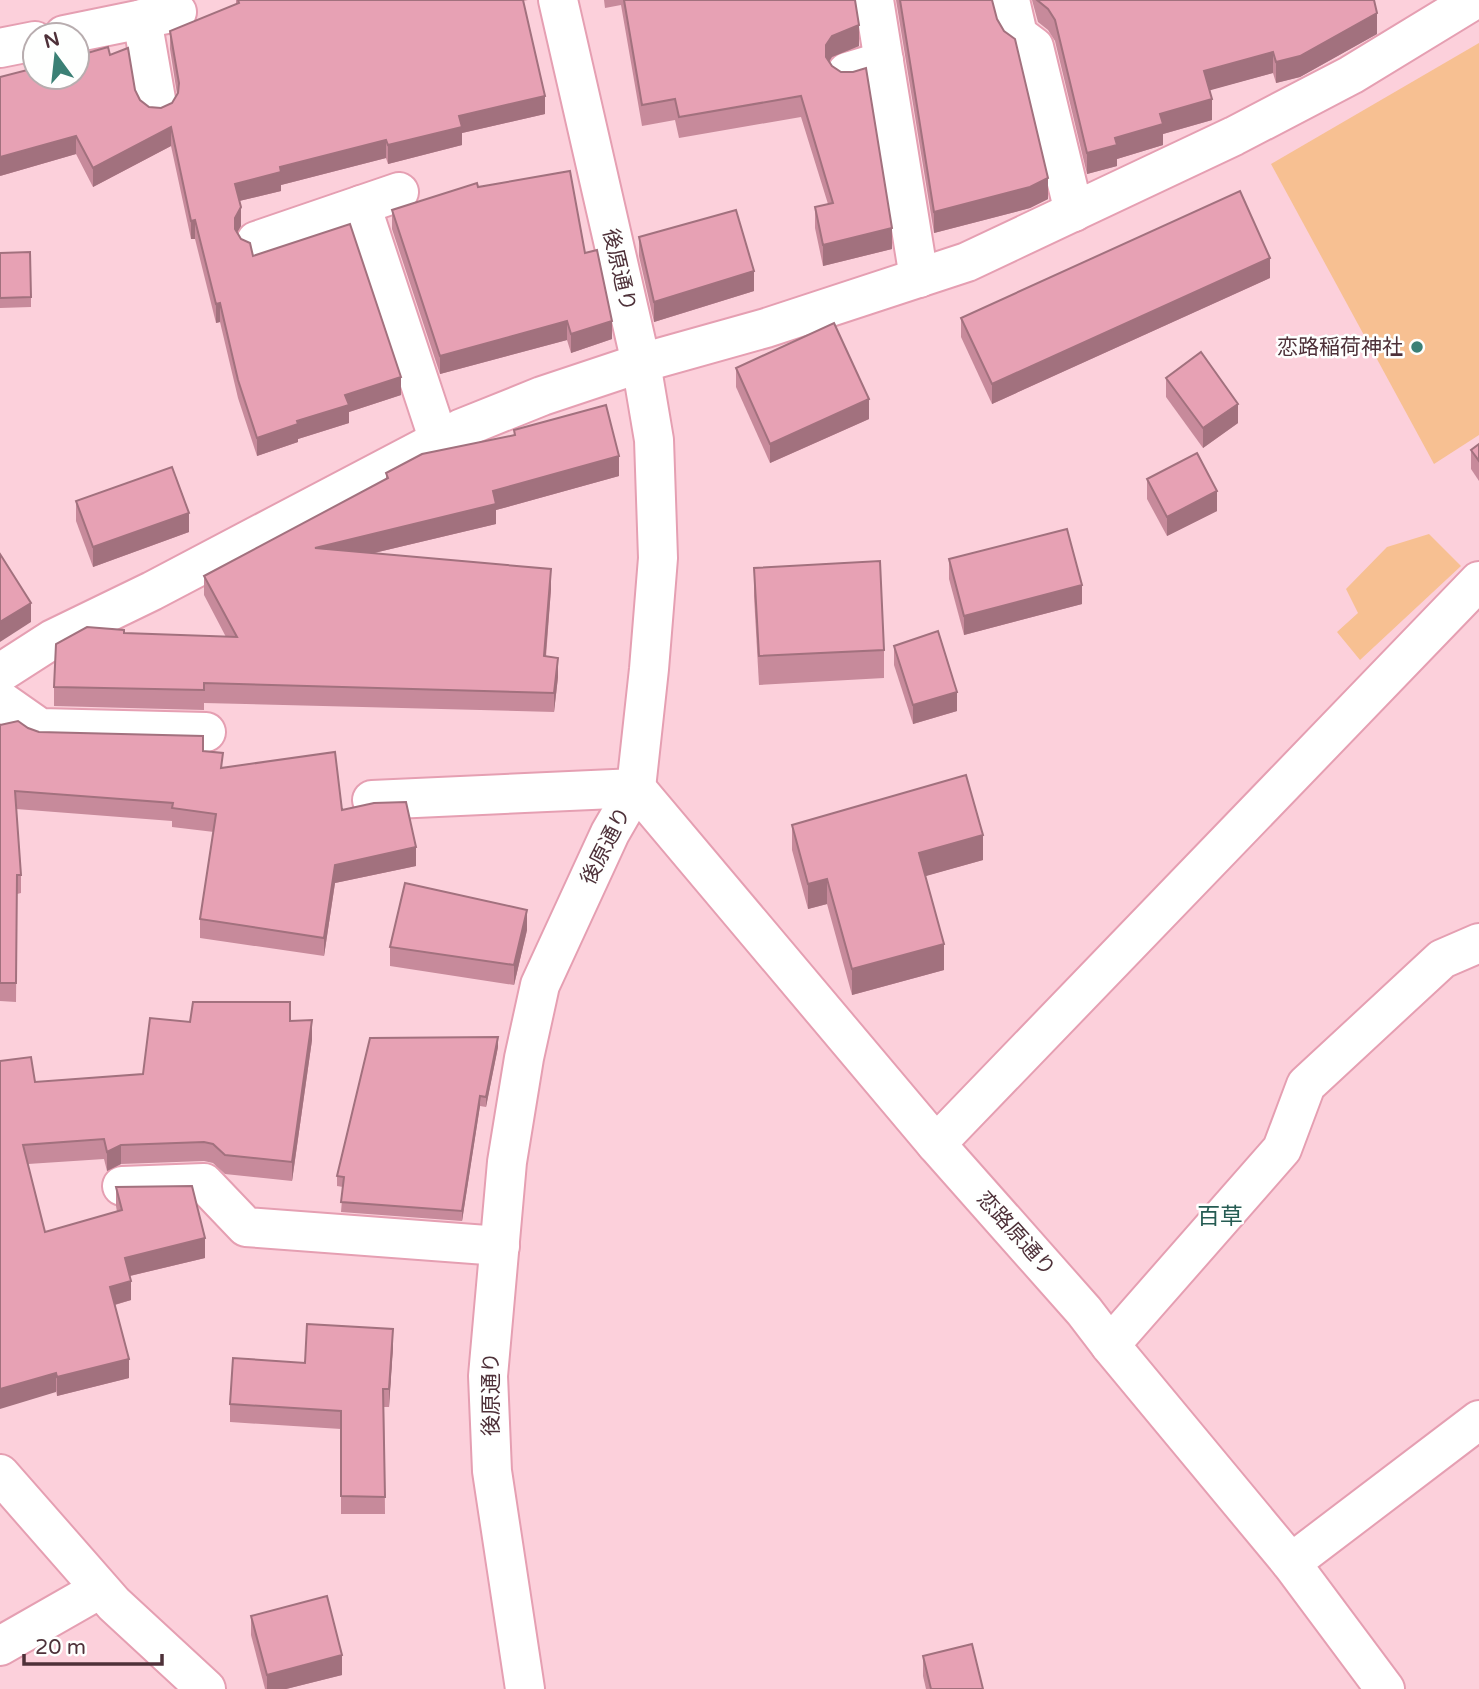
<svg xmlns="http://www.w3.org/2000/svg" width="1479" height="1689" viewBox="0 0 1479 1689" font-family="'Varela Round','Noto Sans JP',sans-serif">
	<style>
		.green { fill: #f7c092 }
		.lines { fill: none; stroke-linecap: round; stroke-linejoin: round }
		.minor-casing { stroke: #e59fb2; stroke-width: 42 }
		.minor { stroke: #fff; stroke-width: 38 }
		.wall { fill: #c78a9b }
		.shaded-wall { fill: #a2717e }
		.building { fill: #e7a1b4; stroke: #a2717e; stroke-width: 2 }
		.poi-dot { fill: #3b8075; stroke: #fefffe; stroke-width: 2.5 }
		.labels { text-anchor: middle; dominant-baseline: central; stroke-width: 5; stroke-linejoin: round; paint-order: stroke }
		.street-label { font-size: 21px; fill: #4e3139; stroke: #fefffe }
		.poi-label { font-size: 21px; fill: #4e3139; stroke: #fefffe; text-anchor: end }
		.neighbourhood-label { font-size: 23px; fill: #255c53; stroke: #fefffe }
	</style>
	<rect width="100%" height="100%" fill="#fcd0db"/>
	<g class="green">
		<polygon points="1479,43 1479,435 1434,464 1271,164"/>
		<polygon points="1429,534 1461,566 1360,660 1337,632 1358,613 1346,589 1387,547"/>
	</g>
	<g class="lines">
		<g class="minor-casing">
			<g id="minor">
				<polyline points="874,0 919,278"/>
				<polyline points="1010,0 1018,35 1034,47 1074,212"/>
				<polyline points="142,19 157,105"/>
				<polyline points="64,35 177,12"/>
				<polyline points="0,48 35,41"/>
				<polyline points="847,72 884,61"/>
				<polyline points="361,205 439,441"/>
				<polyline points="256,241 399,192"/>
				<polyline points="0,673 53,639 152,591 460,429 542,396 641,363 766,328 967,262 1234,136 1351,75 1474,0"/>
				<polyline points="0,700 40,728 206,732"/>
				<polyline points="636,788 936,1144 1084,1311 1110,1345 1291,1563 1385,1689"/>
				<polyline points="372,800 636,788"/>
				<polyline points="936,1144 1479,581"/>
				<polyline points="122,1186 204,1183 246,1227 500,1246"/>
				<polyline points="1110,1345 1282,1149 1306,1085 1442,959 1479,943"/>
				<polyline points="0,1474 114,1604 206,1689"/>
				<polyline points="1291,1563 1479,1420"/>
				<polyline points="0,1646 100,1589"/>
				<polyline points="525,1689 492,1471 488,1376 507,1162 524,1058 540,985 610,833 636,788 649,669 658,558 654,440 641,363 558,0"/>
			</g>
		</g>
		<use href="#minor" class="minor"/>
	</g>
	<g class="wall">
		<polygon points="236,0 528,0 523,1 545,114 462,133 462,145 388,164 386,158 281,185 281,191 239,201 241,226 237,232 253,256 401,395 349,412 349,423 298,439 298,442 257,456 238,398 220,322 216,323 195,239 191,239 171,146 93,187 76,154 0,176 110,55 135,90 140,100 149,107 161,108 172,103 177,94 170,49 170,31 236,4"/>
		<polygon points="604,0 855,0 859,46 832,57 829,62 892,249 823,266 815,228 815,207 828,204 801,117 679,138 675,120 642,126 621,5 605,8"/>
		<polygon points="896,0 992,0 997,19 1048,199 1030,208 934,233"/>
		<polygon points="1032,0 1374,0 1377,34 1300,77 1276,83 1273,73 1209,90 1212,120 1163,134 1163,145 1117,159 1117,166 1087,174 1055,41 1048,30 1038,22"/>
		<polygon points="478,187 585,253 612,339 571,353 567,340 440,374 392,229 392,210"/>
		<polygon points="639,237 754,291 654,322 639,256"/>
		<polygon points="0,253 31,297 31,307 0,308"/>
		<polygon points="1270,278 992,404 961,337 961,318"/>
		<polygon points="736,368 869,419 770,463 736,387"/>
		<polygon points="1166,378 1238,423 1203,448 1166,397"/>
		<polygon points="514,430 619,476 496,510 496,524 374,553 551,589 546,657 558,677 554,712 204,703 204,710 54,706 54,687 124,633 226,637 204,595 204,576 386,479 386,473 514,436"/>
		<polygon points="1479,444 1479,481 1471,469 1471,450"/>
		<polygon points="1147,479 1217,511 1167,536 1147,499"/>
		<polygon points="76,501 189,532 93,567 76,521"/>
		<polygon points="949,559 1082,604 964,635 949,579"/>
		<polygon points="754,568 884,650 884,678 759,685 754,596"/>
		<polygon points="894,646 957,711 913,724 894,665"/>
		<polygon points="0,725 28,728 39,732 203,751 223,768 342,810 416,866 335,883 324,956 200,938 200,919 214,832 172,827 172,821 16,809 21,875 21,893 17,894 16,1002 0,1001"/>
		<polygon points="792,825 983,860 925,876 944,970 852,995 827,904 808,909 792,850"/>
		<polygon points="527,930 514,985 390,966 390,947"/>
		<polygon points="290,1021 312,1040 292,1181 225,1174 213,1163 204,1161 121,1164 107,1171 104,1159 28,1164 45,1232 117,1212 116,1206 116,1187 205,1258 130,1276 131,1300 115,1305 129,1378 57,1396 0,1061 35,1082 143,1074 190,1022"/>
		<polygon points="498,1047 486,1107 480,1106 462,1221 341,1212 343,1187 337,1186 337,1176"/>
		<polygon points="393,1347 389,1407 384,1407 385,1514 341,1514 341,1429 230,1422 230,1404 305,1363"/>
		<polygon points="251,1616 342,1675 286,1689 265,1689 251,1635"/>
		<polygon points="923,1656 983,1689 926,1689 923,1676"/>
	</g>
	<g class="shaded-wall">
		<polygon points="1377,13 1377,34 1300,77 1276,83 1276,62"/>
		<polygon points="859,25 859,46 832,57 826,66 826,45 832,36"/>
		<polygon points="1273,52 1273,73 1204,92 1204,71"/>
		<polygon points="545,96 545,114 462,133 462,145 388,164 388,145 459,116"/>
		<polygon points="1212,99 1212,120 1163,134 1163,145 1117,159 1117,166 1087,174 1087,153 1160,114"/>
		<polygon points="171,127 171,146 93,187 93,168"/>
		<polygon points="76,136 76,154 0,176 0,157"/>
		<polygon points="386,140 386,158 281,185 281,191 235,202 235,184 280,167"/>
		<polygon points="1048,178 1048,199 1030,208 934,233 934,212"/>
		<polygon points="241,207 241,226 235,236 235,218"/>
		<polygon points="195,220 195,239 191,239 191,221"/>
		<polygon points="892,228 892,249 823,266 823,245"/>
		<polygon points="1270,258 1270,278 992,404 992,384"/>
		<polygon points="754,271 754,291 654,322 654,302"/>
		<polygon points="220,303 220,322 216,323 216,304"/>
		<polygon points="567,321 567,340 440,374 440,356"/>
		<polygon points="612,321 612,339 571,353 571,334"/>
		<polygon points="401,377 401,395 349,412 349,423 298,439 298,442 257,456 257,438 297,421 345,395"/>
		<polygon points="869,399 869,419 770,463 770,444"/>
		<polygon points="1238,404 1238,423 1203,448 1203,428"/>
		<polygon points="619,456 619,476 496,510 496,524 315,567 315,548 493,491"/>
		<polygon points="1217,491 1217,511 1167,536 1167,517"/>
		<polygon points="189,513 189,532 93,567 93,547"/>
		<polygon points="551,569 551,589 544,676 544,656"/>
		<polygon points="1082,585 1082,604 964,635 964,616"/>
		<polygon points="31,603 31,622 0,642 0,622"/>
		<polygon points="558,658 558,677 554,712 554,693"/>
		<polygon points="957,692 957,711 913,724 913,705"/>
		<polygon points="983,835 983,860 919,878 919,853"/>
		<polygon points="416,847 416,866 335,883 324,956 324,938 335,865"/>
		<polygon points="827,879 827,904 808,909 808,884"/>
		<polygon points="527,910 527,930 514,985 514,965"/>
		<polygon points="944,944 944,970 852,995 852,969"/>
		<polygon points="312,1020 312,1040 292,1181 292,1162"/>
		<polygon points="498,1037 498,1047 486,1107 486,1097"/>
		<polygon points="480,1096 480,1106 462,1221 462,1211"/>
		<polygon points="121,1145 121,1164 107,1171 107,1152"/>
		<polygon points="205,1238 205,1258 125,1277 125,1258"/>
		<polygon points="131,1281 131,1300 110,1306 110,1287"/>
		<polygon points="393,1329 393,1347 389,1407 389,1389"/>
		<polygon points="129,1359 129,1378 57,1396 57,1377"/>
		<polygon points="56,1373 56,1392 0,1409 0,1389"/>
		<polygon points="342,1655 342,1675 286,1689 267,1689 267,1675"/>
	</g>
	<g class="building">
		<polygon points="238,0 523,0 545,96 459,116 462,127 388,145 386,140 280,167 281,172 235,184 241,207 235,218 235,229 241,239 250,243 253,256 350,224 401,377 345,395 349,405 297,421 298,424 257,438 238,380 220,303 216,304 195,220 191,221 171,127 93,168 76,136 0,157 0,77 35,68 35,77 77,77 77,56 108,47 110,55 128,48 135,90 140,100 149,107 161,108 172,103 178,93 179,83 170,31 239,3"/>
		<polygon points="624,0 855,0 859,25 832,36 826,45 826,57 832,66 841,72 853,72 866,68 892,228 823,245 815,207 833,203 801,96 679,117 675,99 642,105"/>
		<polygon points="900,0 992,0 997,19 1004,31 1015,39 1048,178 1030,187 934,212"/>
		<polygon points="1037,0 1374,0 1377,13 1300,56 1276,62 1273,52 1204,71 1212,99 1160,114 1163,124 1115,138 1117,145 1087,153 1055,20 1048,9"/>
		<polygon points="570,171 585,253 597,250 612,321 571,334 567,321 440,356 392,210 477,183 478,187"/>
		<polygon points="1240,191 1270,258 992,384 961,318"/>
		<polygon points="736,210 754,271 654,302 639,237"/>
		<polygon points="30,252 31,297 0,298 0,253"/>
		<polygon points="834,323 869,399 770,444 736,368"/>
		<polygon points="1201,352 1238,404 1203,428 1166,378"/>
		<polygon points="606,405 619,456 493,491 496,504 315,548 551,569 544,656 558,658 554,693 204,683 204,690 54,687 56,644 87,627 124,630 124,633 237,637 204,576 388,478 386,473 422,454 515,435 514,430"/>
		<polygon points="1479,444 1479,461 1471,450"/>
		<polygon points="1197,453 1217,491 1167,517 1147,479"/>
		<polygon points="172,467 189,513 93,547 76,501"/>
		<polygon points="1067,529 1082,585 964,616 949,559"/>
		<polygon points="0,554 31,603 0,622"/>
		<polygon points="880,561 884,650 759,656 754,568"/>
		<polygon points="938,631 957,692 913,705 894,646"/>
		<polygon points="18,721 28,728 39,732 203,736 203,751 223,753 221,768 335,752 342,810 374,803 406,802 416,847 335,865 324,938 200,919 216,814 172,808 173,803 15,791 21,875 17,875 16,983 0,983 0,725"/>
		<polygon points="966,775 983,835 919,853 944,944 852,969 827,879 808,884 792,825"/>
		<polygon points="405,883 527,910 514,965 390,947"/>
		<polygon points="193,1002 290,1002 290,1021 312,1020 292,1162 225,1155 213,1144 204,1142 121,1145 107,1152 104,1139 23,1145 45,1232 122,1210 116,1187 192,1186 205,1238 125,1258 131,1281 110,1287 129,1359 57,1377 56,1373 0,1389 0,1061 31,1057 35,1082 143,1074 150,1018 190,1022"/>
		<polygon points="498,1037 486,1097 480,1096 462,1211 341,1202 344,1177 337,1176 370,1038"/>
		<polygon points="307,1324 393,1329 389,1389 383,1389 385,1497 341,1496 341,1411 230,1404 233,1358 305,1363"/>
		<polygon points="327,1596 342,1655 267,1675 251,1616"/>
		<polygon points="972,1644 983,1689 931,1689 923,1656"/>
	</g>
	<circle class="poi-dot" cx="1417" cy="347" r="7"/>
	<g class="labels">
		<g class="street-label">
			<text transform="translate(619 270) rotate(77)">後原通り</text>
			<text transform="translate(606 846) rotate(-63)">後原通り</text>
			<text transform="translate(1016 1234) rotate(48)">恋路原通り</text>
			<text transform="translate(491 1394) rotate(-90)">後原通り</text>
		</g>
		<g class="poi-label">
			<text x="1403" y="347">恋路稲荷神社</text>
		</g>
		<g class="neighbourhood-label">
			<text x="1220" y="1217">百草</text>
		</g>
	</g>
	<g transform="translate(56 56) rotate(345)"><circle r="33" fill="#fefffe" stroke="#b8adaf" stroke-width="2"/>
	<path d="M0-5L12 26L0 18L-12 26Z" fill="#3b8075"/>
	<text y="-10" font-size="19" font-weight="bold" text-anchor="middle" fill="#4e3139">N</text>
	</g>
	<path d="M24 1654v10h138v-10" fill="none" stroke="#4e3139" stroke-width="3.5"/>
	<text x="35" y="1654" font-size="21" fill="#4e3139" stroke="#fefffe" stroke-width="5" paint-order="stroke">20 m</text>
</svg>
